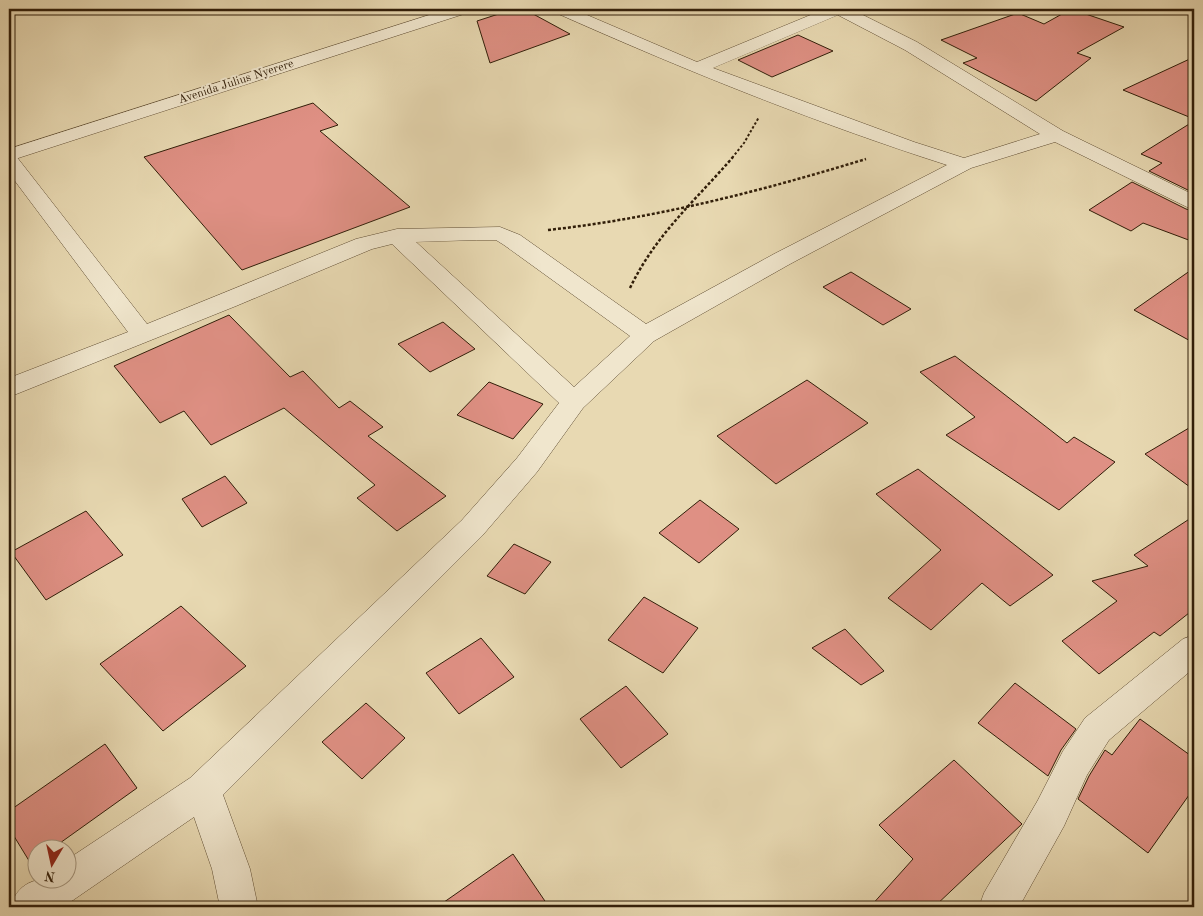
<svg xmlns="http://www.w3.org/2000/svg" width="1203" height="916" viewBox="0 0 1203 916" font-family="'Old Standard TT',serif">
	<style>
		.building { fill: #df9084; stroke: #311e09 }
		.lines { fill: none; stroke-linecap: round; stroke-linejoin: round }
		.minor-casing { stroke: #5f4d33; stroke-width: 1 }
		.tertiary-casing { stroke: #5f4d33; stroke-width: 1 }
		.path-far1 { stroke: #311e09; stroke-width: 2; stroke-dasharray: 2.5 2; stroke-linecap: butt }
		.path { stroke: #311e09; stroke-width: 2.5; stroke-dasharray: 3 2; stroke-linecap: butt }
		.minor { fill: #f0e6cd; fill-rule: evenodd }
		.tertiary { fill: #f0e6cd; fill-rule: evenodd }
		.labels { text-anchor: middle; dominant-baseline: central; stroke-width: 4; stroke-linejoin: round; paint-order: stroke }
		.far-street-label { font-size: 12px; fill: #311e09; stroke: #f0e6cd }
	</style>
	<rect width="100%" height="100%" fill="#e8d9b2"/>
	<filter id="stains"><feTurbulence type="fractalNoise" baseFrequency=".004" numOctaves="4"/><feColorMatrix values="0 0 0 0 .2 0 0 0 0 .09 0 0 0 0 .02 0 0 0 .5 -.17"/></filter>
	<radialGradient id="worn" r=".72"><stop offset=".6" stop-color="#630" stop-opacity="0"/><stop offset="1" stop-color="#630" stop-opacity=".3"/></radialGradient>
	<g class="building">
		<polygon points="514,9 524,9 570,34 490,63 477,21"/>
		<polygon points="1071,9 1124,27 1077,53 1091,58 1036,101 963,63 977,58 941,40 1018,13 1044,24"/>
		<polygon points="798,35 833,51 772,77 738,60"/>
		<polygon points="1194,57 1194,119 1123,90 1153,76"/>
		<polygon points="313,103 338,125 320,131 410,207 242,270 144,157"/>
		<polygon points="1194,121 1194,193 1149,171 1162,163 1141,154"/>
		<polygon points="1132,182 1186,209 1194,211 1194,242 1143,223 1131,231 1089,210"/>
		<polygon points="1194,268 1194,343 1134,310"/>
		<polygon points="851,272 911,309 883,325 823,287"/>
		<polygon points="229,315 290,377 303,371 339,408 350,401 383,427 368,436 446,496 397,531 357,498 375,485 284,408 211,445 184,411 160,423 114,366"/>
		<polygon points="443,322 475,349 430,372 398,344"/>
		<polygon points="955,356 1067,443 1074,437 1115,462 1059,510 946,435 975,417 920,372"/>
		<polygon points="807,380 868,423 776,484 717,436"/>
		<polygon points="489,382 543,404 513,439 457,415"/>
		<polygon points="1194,425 1194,490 1145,454"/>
		<polygon points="918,469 1053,575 1010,606 982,583 931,630 888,598 941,550 876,494"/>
		<polygon points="225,476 247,503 202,527 182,499"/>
		<polygon points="700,500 739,529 699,563 659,533"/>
		<polygon points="86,511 123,555 46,600 11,552"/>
		<polygon points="1194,516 1194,609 1160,636 1154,632 1099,674 1062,641 1117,601 1092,581 1148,566 1134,555"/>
		<polygon points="514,544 551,562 525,594 487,576"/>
		<polygon points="644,597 698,628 663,673 608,640"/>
		<polygon points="181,606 246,666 163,731 100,664"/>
		<polygon points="845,629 884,671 861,685 812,648"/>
		<polygon points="481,638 514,677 459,714 426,673"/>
		<polygon points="1015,683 1076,729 1061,750 1048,776 978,723"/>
		<polygon points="626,686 668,734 621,768 580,719"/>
		<polygon points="366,703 405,738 362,779 322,742"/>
		<polygon points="1140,719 1194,758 1194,788 1148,853 1078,799 1089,776 1105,750 1112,755"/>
		<polygon points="105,744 137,788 53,848 38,848 38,860 31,864 9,828 9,811"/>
		<polygon points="954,760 1022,824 934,907 870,907 913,859 879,825"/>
		<polygon points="513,854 549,907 437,907"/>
	</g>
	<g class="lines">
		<g class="minor-casing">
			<g id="minor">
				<path d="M552,9H573L697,62L825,9H851L917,42L1063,131L1194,195V209L1187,207L1055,142L971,168L790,264L654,341L583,408L537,472L482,536L223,795L250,869L258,907H220L212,869L194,817L63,907H10C20,878 40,878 68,878V859L190,778L462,520L517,458L559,403L392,244L372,249L236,306L9,397V378L128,332L9,173V154L16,156L147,324L356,239L397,229L500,227L520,235L646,324L774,254L947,165C813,122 682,69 554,12ZM838,15L905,50L1040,134L964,158L914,142L713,68ZM477,240H496L504,245L630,336L574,387L416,242Z"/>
				<polygon points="1194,635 1194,668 1109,740 1087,775 1064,826 1019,907 979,907 984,893 1038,800 1063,751 1085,718 1183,639"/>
			</g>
		</g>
		<g class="tertiary-casing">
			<polygon id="tertiary" points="448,9 472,9 470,12 9,161 9,149"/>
		</g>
		<polyline class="path-far1" points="732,158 744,143 759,117"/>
		<g class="path">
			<path d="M548,230C657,218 761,191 866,159"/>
			<path d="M630,288C656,234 695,201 733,157"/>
		</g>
		<use href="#minor" class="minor"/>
		<use href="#tertiary" class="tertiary"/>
	</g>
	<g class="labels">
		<g class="far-street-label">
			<text transform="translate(236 82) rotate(-18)">Avenida Julius Nyerere</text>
		</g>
	</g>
	<rect width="1203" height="916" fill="none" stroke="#e8d9b2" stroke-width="30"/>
	<rect x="10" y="10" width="1183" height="896" fill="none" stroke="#311e09" stroke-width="2.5"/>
	<rect x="15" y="15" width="1173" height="886" fill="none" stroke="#311e09"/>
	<g transform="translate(52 864) rotate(189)"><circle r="24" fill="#f0e6cd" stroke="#a4967f"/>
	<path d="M0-4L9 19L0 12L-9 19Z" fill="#8f2418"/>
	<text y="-8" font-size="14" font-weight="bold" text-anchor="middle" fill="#311e09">N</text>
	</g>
	<rect width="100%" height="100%" filter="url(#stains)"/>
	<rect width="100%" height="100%" fill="url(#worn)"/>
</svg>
